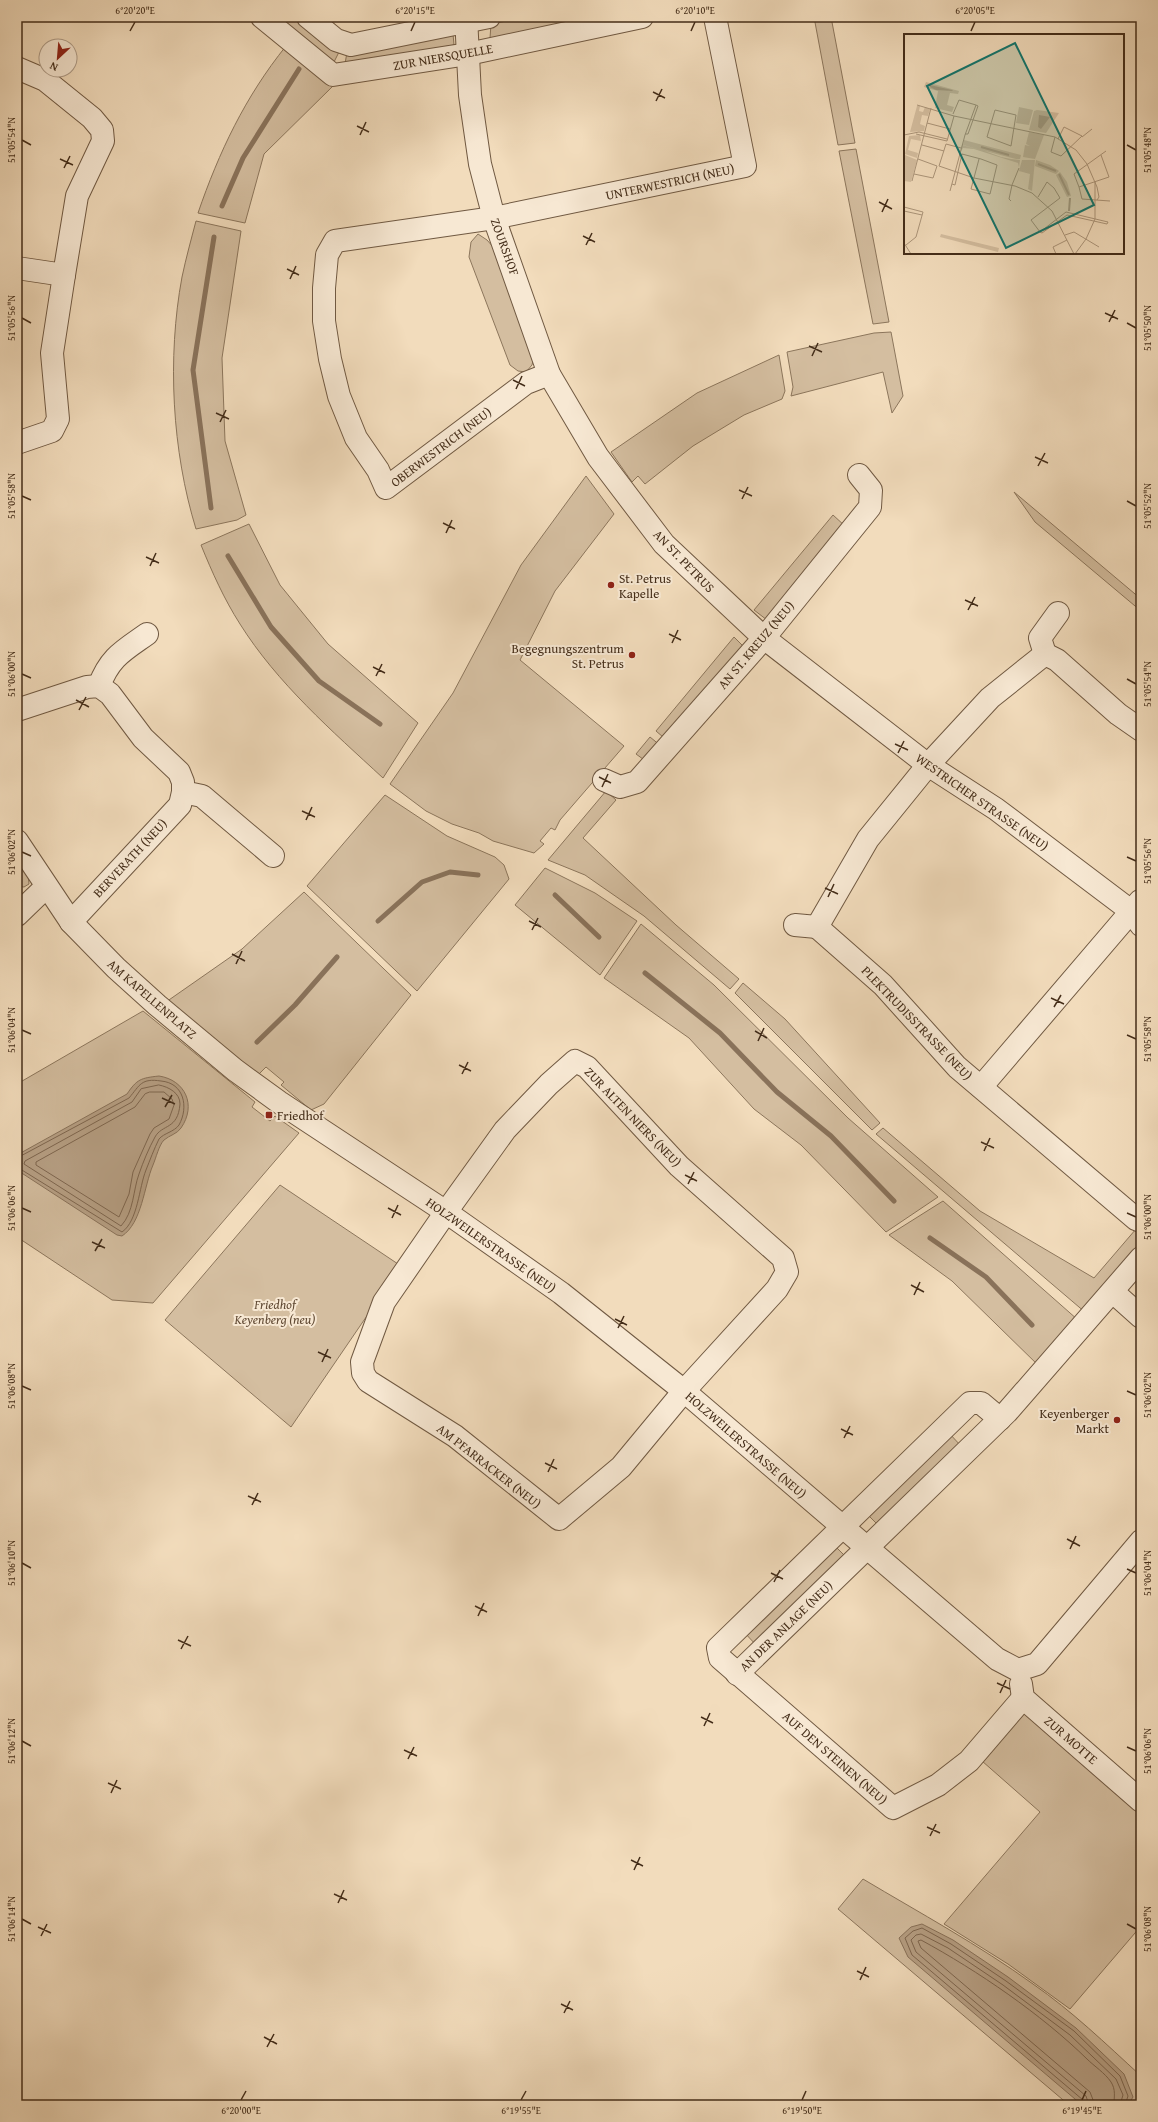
<svg xmlns="http://www.w3.org/2000/svg" width="1158" height="2122" viewBox="0 0 1158 2122" font-family="'Gentium Book Plus',serif">
	<style>
		.green { fill: #d4bea0; stroke: #8c765c }
		.water { fill: #b7a085; stroke: #89725a }
		.lines { fill: none; stroke-linecap: round; stroke-linejoin: round }
		.shore { stroke: #7e664f; stroke-width: 1 }
		.stream { stroke: #89725a; stroke-width: 5 }
		.minor-casing { stroke: #705942; stroke-width: 24 }
		.minor { stroke: #f7e8d3; stroke-width: 22 }
		.ticks { fill: none; stroke: #442d19; stroke-width: 1.5 }
		.poi-dot { fill: #8f2418; stroke: #f7e8d3; stroke-width: 1.5 }
		.labels { text-anchor: middle; dominant-baseline: central; stroke-width: 4; stroke-linejoin: round; paint-order: stroke }
		.street-label { font-size: 13px; fill: #442d19; stroke: #f7e8d3 }
		.poi-label { font-size: 13px; fill: #442d19; stroke: #f7e8d3; text-anchor: start }
		.park-label { font-size: 13px; font-style: italic; fill: #614a34; stroke: #f7e8d3 }
		.inset-river { fill: none; stroke: #b7a085; stroke-width: 2 }
		.inset-road { fill: none; stroke: #ac967b; stroke-width: 1 }
		.view { fill: #0f766e; fill-opacity: 0.15; stroke: #0f766e; stroke-width: 2 }
		.inset-edge { fill: none; stroke: #442d19; stroke-width: 2 }
		.neatline { fill: none; stroke: #442d19; stroke-width: 1.5 }
		.ticks-label { font-size: 10px; text-anchor: middle; fill: #442d19 }
	</style>
	<rect width="100%" height="100%" fill="#f2dcbc"/>
	<filter id="stains"><feTurbulence type="fractalNoise" baseFrequency=".005" numOctaves="4"/><feColorMatrix values="0 0 0 0 .2 0 0 0 0 .09 0 0 0 0 .02 0 0 0 .5 -.17"/></filter>
	<radialGradient id="worn" r=".72"><stop offset=".6" stop-color="#630" stop-opacity="0"/><stop offset="1" stop-color="#630" stop-opacity=".3"/></radialGradient>
	<g class="green">
		<polygon points="273,17 297,17 339,52 332,66"/>
		<polygon points="527,17 620,17 494,43 490,38 491,24"/>
		<polygon points="814,17 831,17 855,143 838,145"/>
		<polygon points="453,34 454,45 345,64 347,52"/>
		<path d="M286,46L333,86L264,154L245,223L198,213C219,152 245,97 286,46Z"/>
		<polygon points="856,149 889,322 873,324 839,151"/>
		<path d="M196,221L241,231L222,358L225,441L246,515L237,520L196,529C172,451 167,358 182,277C186,258 191,240 196,221Z"/>
		<polygon points="478,234 487,240 494,248 534,356 532,365 526,372 518,371 510,365 469,257 471,242"/>
		<polygon points="891,332 903,396 892,413 883,372 791,396 793,387 787,352 874,333"/>
		<polygon points="779,355 785,391 782,399 744,415 693,446 645,484 638,476 632,482 611,452 697,393"/>
		<polygon points="586,476 614,514 555,591 520,660 624,746 560,820 555,830 551,828 540,841 544,844 534,853 493,841 479,833 452,824 426,811 390,784 453,693 521,565"/>
		<polygon points="1014,492 1141,599 1141,611 1035,522"/>
		<polygon points="833,515 845,526 767,620 754,610"/>
		<path d="M249,524L280,585L328,644L418,723L383,778C332,731 277,683 240,624C224,599 212,572 201,545Z"/>
		<polygon points="734,637 745,648 663,737 656,731"/>
		<polygon points="650,737 661,746 647,762 636,754"/>
		<polygon points="606,791 616,800 583,838 676,925 739,979 730,989 644,916 585,875 548,860"/>
		<polygon points="385,795 447,836 495,857 504,865 509,879 417,991 307,886"/>
		<polygon points="17,856 28,873 29,884 24,887 17,886"/>
		<polygon points="545,868 595,893 637,921 600,975 515,905"/>
		<polygon points="304,892 411,995 324,1104 311,1110 281,1085 284,1082 266,1067 257,1076 166,1002 242,949"/>
		<polygon points="641,924 714,985 848,1118 938,1197 886,1232 801,1145 754,1109 689,1038 604,978"/>
		<polygon points="743,983 785,1019 880,1123 872,1130 735,993"/>
		<polygon points="143,1011 255,1102 252,1107 270,1121 275,1116 299,1133 153,1303 112,1300 17,1237 17,1084"/>
		<polygon points="883,1128 980,1211 1094,1278 1136,1229 1141,1233 1141,1248 1086,1313 876,1134"/>
		<polygon points="280,1185 401,1266 291,1427 165,1320"/>
		<polygon points="943,1201 1078,1320 1040,1367 952,1281 889,1235"/>
		<polygon points="948,1432 962,1447 879,1526 865,1512"/>
		<polygon points="834,1545 848,1559 757,1646 743,1631"/>
		<polygon points="1032,1713 1141,1807 1141,1926 1070,2009 1008,1964 944,1924 1040,1812 982,1761 1021,1715"/>
		<path d="M863,1879C920,1913 979,1945 1033,1984C1072,2011 1106,2044 1141,2076V2105H1069L838,1909Z"/>
	</g>
	<g class="water">
		<path d="M159,1076C185,1080 197,1105 181,1128C177,1134 170,1135 164,1140C159,1145 156,1158 153,1165C144,1186 142,1223 122,1236L117,1235L17,1170V1155L127,1094C137,1079 141,1078 159,1076Z"/>
		<polygon points="922,1924 953,1940 1008,1977 1076,2028 1124,2074 1133,2097 1128,2105 1082,2105 908,1957 899,1938 911,1927"/>
	</g>
	<g class="lines">
		<g class="shore">
			<path d="M159,1085C169,1087 180,1093 180,1104C178,1130 162,1124 155,1137C149,1148 143,1162 139,1174C133,1190 134,1212 121,1226L24,1164L25,1161L132,1102L141,1089Z"/>
			<polygon points="150,1092 164,1092 172,1099 174,1105 169,1119 154,1128 150,1134 133,1172 129,1194 119,1217 36,1165 36,1162 135,1107 145,1094"/>
			<path d="M17,1158L129,1098C140,1085 141,1078 161,1081C184,1083 189,1107 179,1125C174,1132 164,1133 159,1139C154,1149 150,1160 146,1170C139,1187 138,1221 122,1232L17,1167"/>
			<polyline points="1084,2105 1083,2100 912,1955 905,1938 913,1931 922,1928 951,1944 1006,1981 1074,2031 1120,2076 1128,2096 1125,2105"/>
			<polyline points="1089,2105 1086,2096 916,1952 911,1940 916,1935 921,1934 948,1948 1003,1985 1070,2035 1116,2079 1123,2095 1120,2105"/>
			<path d="M1095,2105L1090,2092L921,1948L918,1941L921,1940C978,1971 1041,2014 1087,2059C1094,2066 1105,2073 1111,2082C1116,2090 1114,2096 1114,2105"/>
		</g>
		<g class="stream">
			<polyline points="222,206 243,158 299,69"/>
			<polyline points="211,508 193,370 214,237"/>
			<polyline points="228,556 271,627 319,681 380,724"/>
			<polyline points="555,895 599,937"/>
			<polyline points="378,921 422,882 450,872 478,875"/>
			<polyline points="645,973 720,1033 777,1092 831,1136 894,1201"/>
			<polyline points="257,1042 295,1005 337,957"/>
			<polyline points="930,1238 986,1277 1032,1325"/>
		</g>
		<g class="minor-casing">
			<g id="minor">
				<polyline points="262,17 333,75 468,54 642,17"/>
				<polyline points="308,17 336,40 351,45 489,17"/>
				<polyline points="466,17 470,95 480,164 494,218 549,374 598,457 664,544 764,638 928,765 996,809 1131,911 1141,925"/>
				<polyline points="17,68 45,80 92,118 102,130 103,141 77,196 64,275"/>
				<polyline points="17,268 64,275 52,353 58,419 52,431 17,443"/>
				<polyline points="549,374 526,383 386,488 378,470 356,438 339,396 330,359 324,321 324,288 327,255 335,241 494,218 745,166 715,17"/>
				<polyline points="1045,654 1040,638 1058,613"/>
				<path d="M99,686C110,657 123,651 147,634"/>
				<polyline points="17,710 87,687 99,686 110,694 143,738 179,772 183,782 183,792 180,805 71,922"/>
				<polyline points="1141,730 1118,714 1057,660 1045,654 990,698 928,765 868,839 817,927 883,985 957,1067 1136,1219 1141,1221"/>
				<polyline points="604,780 620,787 637,782 764,638 870,507 871,490 859,475"/>
				<polyline points="183,792 202,796 273,856"/>
				<polyline points="17,841 71,922 116,968 157,1005 235,1070 279,1102 446,1212 561,1293 684,1391 997,1659 1018,1670 1037,1664 1141,1541"/>
				<polyline points="17,915 46,887"/>
				<polyline points="795,925 817,927"/>
				<polygon points="575,1061 587,1067 679,1166 783,1258 787,1272 777,1289 684,1391 621,1467 559,1519 455,1436 368,1381 363,1373 362,1362 384,1302 446,1212 505,1130 549,1084"/>
				<polyline points="981,1087 1140,901"/>
				<polyline points="1113,1292 1141,1317"/>
				<polyline points="1000,1419 981,1403 970,1403 718,1648 720,1658 893,1808 938,1785 969,1761 1023,1698"/>
				<polyline points="737,1674 1007,1412 1141,1258"/>
				<polyline points="1021,1684 1023,1698 1141,1801"/>
			</g>
		</g>
		<use href="#minor" class="minor"/>
	</g>
	<path class="ticks" d="M130,31L135,22M411,31L415,22M691,31L695,22M971,31L975,22M653,92L665,98M656,101L662,89M357,126L369,132M360,135L366,122M22,140L31,145M1127,145L1136,150M60,159L73,165M64,168L70,156M879,202L892,209M882,212L888,199M583,236L595,242M586,245L592,233M287,269L299,275M290,279L296,266M1105,313L1118,319M22,318L31,323M1109,322L1115,310M1127,323L1136,328M809,346L822,352M812,356L818,343M513,380L525,386M516,389L522,376M216,413L229,419M220,422L226,410M1035,457L1048,463M1038,466L1045,453M739,490L752,496M22,496L31,500M742,499L748,487M1127,501L1136,506M443,523L455,529M446,533L452,520M146,557L159,563M150,566L156,553M965,600L978,606M968,610L975,597M669,634L681,640M672,643L678,630M373,667L385,673M22,674L31,678M376,676L382,664M1127,679L1136,684M76,700L89,707M79,710L86,697M895,744L908,750M898,753L904,741M599,777L611,783M602,787L608,774M302,811L315,817M306,820L312,807M22,852L31,856M1127,857L1136,861M825,888L838,894M828,897L834,884M529,921L541,927M532,930L538,918M232,954L245,961M236,964L242,951M1051,998L1064,1004M1054,1007L1061,995M22,1030L31,1034M755,1031L767,1038M1127,1035L1136,1039M758,1041L764,1028M459,1065L471,1071M462,1074L468,1062M162,1098L175,1104M165,1107L172,1095M981,1142L994,1148M984,1151L990,1138M685,1175L697,1181M688,1184L694,1172M22,1208L31,1212M388,1208L401,1215M1127,1213L1136,1217M392,1218L398,1205M92,1242L105,1248M95,1251L102,1239M911,1285L924,1292M914,1295L920,1282M615,1319L627,1325M618,1328L624,1316M318,1352L331,1358M322,1362L328,1349M22,1386L31,1390M1127,1391L1136,1395M841,1429L853,1435M844,1438L850,1426M545,1463L557,1469M548,1472L554,1459M248,1496L261,1502M252,1505L258,1493M1067,1539L1080,1546M1070,1549L1076,1536M22,1563L31,1568M1127,1569L1136,1573M771,1573L783,1579M774,1582L780,1570M475,1606L487,1612M478,1616L484,1603M178,1640L191,1646M181,1649L188,1636M997,1683L1010,1689M1000,1693L1006,1680M701,1717L713,1723M704,1726L710,1713M22,1741L31,1746M1127,1747L1136,1751M404,1750L417,1756M408,1759L414,1747M108,1783L121,1789M111,1793L117,1780M927,1827L940,1833M930,1836L936,1824M631,1860L643,1866M634,1870L640,1857M334,1894L347,1900M338,1903L344,1890M22,1919L31,1924M1127,1924L1136,1929M38,1927L51,1933M41,1936L47,1924M857,1971L869,1977M860,1980L866,1967M561,2004L573,2010M564,2013L570,2001M264,2037L277,2044M267,2047L274,2034M241,2100L246,2091M521,2100L526,2091M802,2100L806,2091M1082,2100L1086,2091"/>
	<g class="poi-dot">
		<circle cx="611" cy="585" r="4"/>
		<circle cx="632" cy="655" r="4"/>
		<rect x="265" y="1111" width="8" height="8" rx="2"/>
		<circle cx="1117" cy="1420" r="4"/>
	</g>
	<g class="labels">
		<g class="street-label">
			<text transform="translate(443 57) rotate(-10)">ZUR NIERSQUELLE</text>
			<text transform="translate(670 182) rotate(-12)">UNTERWESTRICH (NEU)</text>
			<text transform="translate(505 247) rotate(70)">ZOURSHOF</text>
			<text transform="translate(441 447) rotate(-37)">OBERWESTRICH (NEU)</text>
			<text transform="translate(684 561) rotate(46)">AN ST. PETRUS</text>
			<text transform="translate(756 645) rotate(-50)">AN ST. KREUZ (NEU)</text>
			<text transform="translate(982 802) rotate(35)">WESTRICHER STRASSE (NEU)</text>
			<text transform="translate(130 858) rotate(-47)">BERVERATH (NEU)</text>
			<text transform="translate(152 999) rotate(41)">AM KAPELLENPLATZ</text>
			<text transform="translate(917 1023) rotate(46)">PLEKTRUDISSTRASSE (NEU)</text>
			<text transform="translate(633 1117) rotate(46)">ZUR ALTEN NIERS (NEU)</text>
			<text transform="translate(491 1245) rotate(35)">HOLZWEILERSTRASSE (NEU)</text>
			<text transform="translate(746 1445) rotate(41)">HOLZWEILERSTRASSE (NEU)</text>
			<text transform="translate(489 1466) rotate(38)">AM PFARRACKER (NEU)</text>
			<text transform="translate(786 1626) rotate(-44)">AN DER ANLAGE (NEU)</text>
			<text transform="translate(1071 1740) rotate(41)">ZUR MOTTE</text>
			<text transform="translate(835 1758) rotate(41)">AUF DEN STEINEN (NEU)</text>
		</g>
		<g class="poi-label">
			<text x="619" y="578">St. Petrus<tspan x="619" dy="15">Kapelle</tspan></text>
			<text x="624" y="648" text-anchor="end">Begegnungszentrum<tspan x="624" dy="15">St. Petrus</tspan></text>
			<text x="277" y="1115">Friedhof</text>
			<text x="1109" y="1413" text-anchor="end">Keyenberger<tspan x="1109" dy="15">Markt</tspan></text>
		</g>
		<g class="park-label">
			<text x="275" y="1304">Friedhof<tspan x="275" dy="15">Keyenberg (neu)</tspan></text>
		</g>
	</g>
	<g transform="translate(904 34)">
		<rect width="220" height="220" fill="#f2dcbc"/>
		<path d="M22,48L55,57L54,60L46,59L43,71L50,73L48,78L31,74L34,57L20,53ZM13,72H16L15,77L19,78L21,73L26,75L24,82L18,81L16,90L21,92L20,97L6,98ZM115,73L129,76L125,91L112,89ZM133,76L155,79L142,99L125,96L130,77ZM125,98L140,101L131,125L119,123L121,111L126,112L122,110ZM16,101L17,107L7,105L4,116L14,119L13,124L1,120L5,102ZM60,106L117,121L116,125H112L81,117L97,123L107,125L116,126L115,133L114,129L70,115L59,114L56,119L58,111L80,117L59,111ZM1,121L13,126L7,148L0,147ZM118,126H131L128,157L124,155L126,140L115,137ZM132,126L146,131L155,137L152,140L131,132ZM156,138L163,148L167,162L163,163L152,141ZM37,200L95,214L94,218L36,203Z" fill="#d4bea0"/>
		<path d="M26,51L48,56L49,57L32,56L26,53ZM135,81L146,83L137,95L134,93Z" fill="#b7a085"/>
		<path class="inset-river" d="M77,113L105,121M134,130L152,137M155,140L165,161M165,177L166,164"/>
		<path class="inset-road" d="M13,71L50,82M91,76L112,81L107,112L83,103ZM49,80L55,66L72,71M23,89L46,95M12,100L43,107M61,100H64L74,72L72,71M0,101L15,98L43,105M151,103L147,118L157,122L178,102L160,93L154,105M178,103L188,95M43,107L50,82L151,103L172,116L183,130L193,153L195,163L193,166M42,110L35,132L70,144L111,152L128,159L148,177L170,220M42,110L57,114M18,111L40,117M55,121L58,120L77,125L93,131L86,160L67,155L75,125M197,121L205,143L175,153L170,140L202,117M10,140L29,144L33,132L14,125M8,147L27,74M48,150L51,151L58,120M175,153L178,165L206,167M46,157L61,101L72,71M134,163L143,148L150,154L156,164L127,186L136,198M107,167L105,165L108,151L115,134M0,173L19,178L12,203L2,211M0,177L18,181M136,198L138,199L163,181L203,190L204,188M136,198L162,178L204,188M161,201L170,198L195,213M0,209L7,220M152,220L149,213L163,206M171,220L182,205L191,185V148"/>
		<path class="view" d="M111,9L190,171L102,214L23,52Z"/>
		<rect width="220" height="220" class="inset-edge"/>
	</g>
	<rect width="1158" height="2122" fill="none" stroke="#f2dcbc" stroke-width="44"/>
	<g transform="translate(58 58) rotate(206)"><circle r="19" fill="#f7e8d3" stroke="#af9d89"/>
	<path d="M0-3L7 15L0 10L-7 15Z" fill="#8f2418"/>
	<text y="-6" font-size="11" font-weight="bold" text-anchor="middle" fill="#442d19">N</text>
	</g>
	<rect x="22" y="22" width="1114" height="2078" class="neatline"/>
	<g class="ticks-label">
		<text x="135" y="14">6°20'20"E</text>
		<text x="415" y="14">6°20'15"E</text>
		<text x="695" y="14">6°20'10"E</text>
		<text x="975" y="14">6°20'05"E</text>
		<text transform="translate(11 140) rotate(-90)" y="4">51°05'54"N</text>
		<text transform="translate(1147 150) rotate(-90)" y="4">51°05'48"N</text>
		<text transform="translate(11 318) rotate(-90)" y="4">51°05'56"N</text>
		<text transform="translate(1147 328) rotate(-90)" y="4">51°05'50"N</text>
		<text transform="translate(11 496) rotate(-90)" y="4">51°05'58"N</text>
		<text transform="translate(1147 506) rotate(-90)" y="4">51°05'52"N</text>
		<text transform="translate(11 674) rotate(-90)" y="4">51°06'00"N</text>
		<text transform="translate(1147 684) rotate(-90)" y="4">51°05'54"N</text>
		<text transform="translate(11 852) rotate(-90)" y="4">51°06'02"N</text>
		<text transform="translate(1147 861) rotate(-90)" y="4">51°05'56"N</text>
		<text transform="translate(11 1030) rotate(-90)" y="4">51°06'04"N</text>
		<text transform="translate(1147 1039) rotate(-90)" y="4">51°05'58"N</text>
		<text transform="translate(11 1208) rotate(-90)" y="4">51°06'06"N</text>
		<text transform="translate(1147 1217) rotate(-90)" y="4">51°06'00"N</text>
		<text transform="translate(11 1386) rotate(-90)" y="4">51°06'08"N</text>
		<text transform="translate(1147 1395) rotate(-90)" y="4">51°06'02"N</text>
		<text transform="translate(11 1563) rotate(-90)" y="4">51°06'10"N</text>
		<text transform="translate(1147 1573) rotate(-90)" y="4">51°06'04"N</text>
		<text transform="translate(11 1741) rotate(-90)" y="4">51°06'12"N</text>
		<text transform="translate(1147 1751) rotate(-90)" y="4">51°06'06"N</text>
		<text transform="translate(11 1919) rotate(-90)" y="4">51°06'14"N</text>
		<text transform="translate(1147 1929) rotate(-90)" y="4">51°06'08"N</text>
		<text x="241" y="2114">6°20'00"E</text>
		<text x="521" y="2114">6°19'55"E</text>
		<text x="802" y="2114">6°19'50"E</text>
		<text x="1082" y="2114">6°19'45"E</text>
	</g>
	<rect width="100%" height="100%" filter="url(#stains)"/>
	<rect width="100%" height="100%" fill="url(#worn)"/>
</svg>
